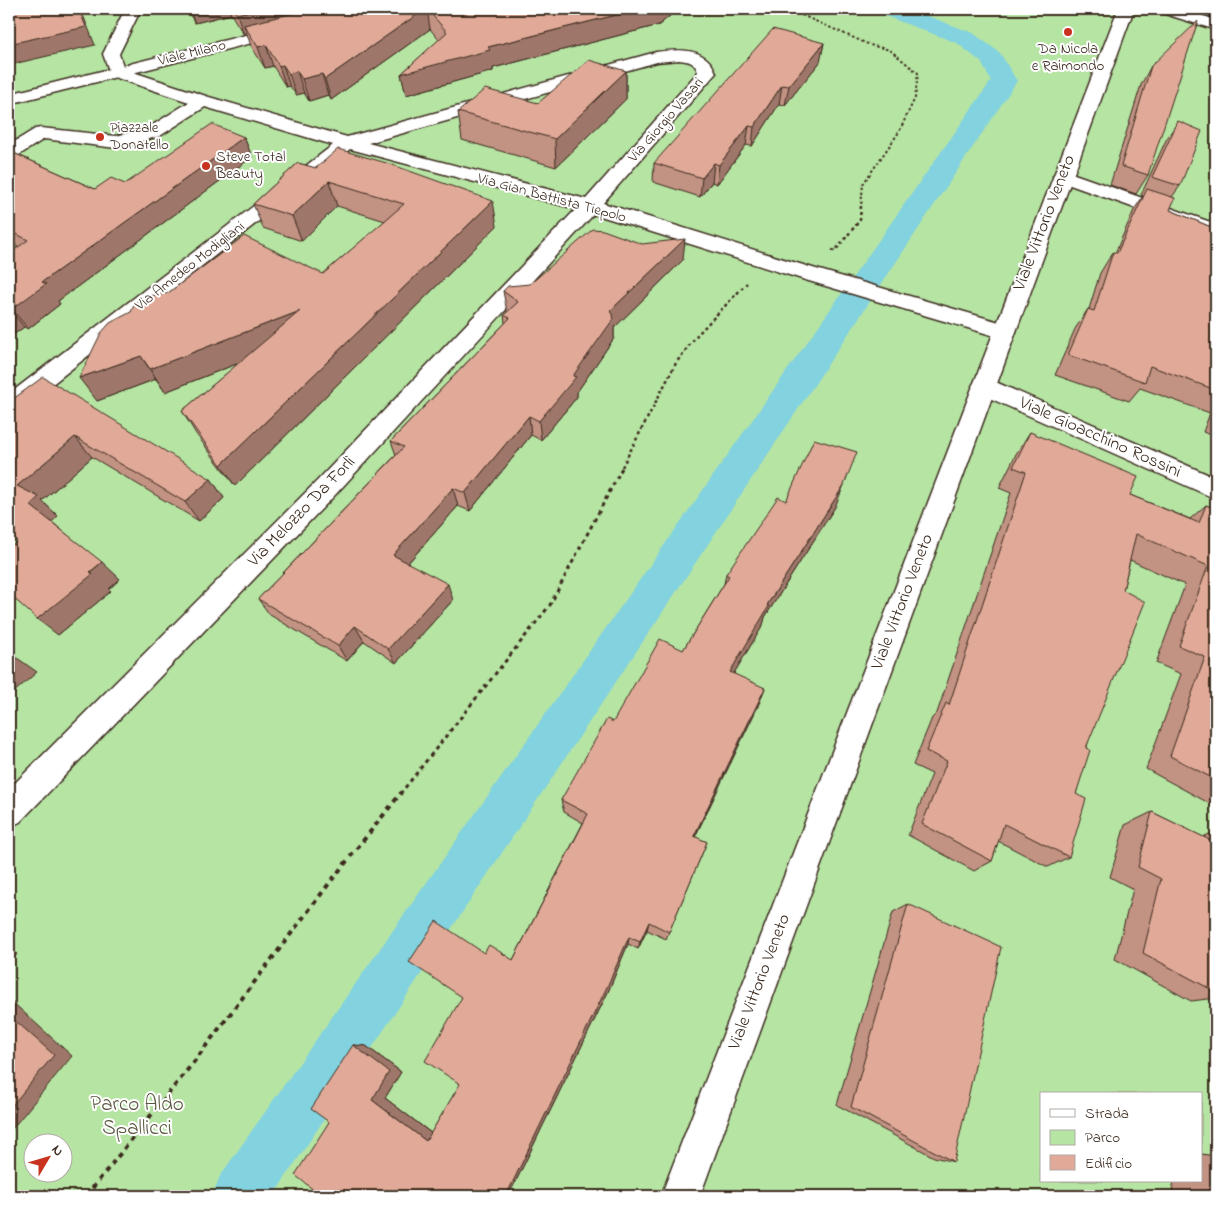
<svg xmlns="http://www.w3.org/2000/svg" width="1225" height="1205" viewBox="0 0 1225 1205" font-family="'Indie Flower',sans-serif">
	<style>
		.green { fill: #b6e4a3; stroke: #788760; fill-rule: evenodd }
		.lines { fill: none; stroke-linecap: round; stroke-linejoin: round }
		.canal { fill: #83d2df; fill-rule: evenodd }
		.street-casing { stroke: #3b2a1e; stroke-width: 3 }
		.secondary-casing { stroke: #3b2a1e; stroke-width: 3 }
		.path-far3 { stroke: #3b2a1e; stroke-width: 2; stroke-dasharray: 2.5 2.5; stroke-linecap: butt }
		.path-far2 { stroke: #3b2a1e; stroke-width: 2.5; stroke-dasharray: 3 3; stroke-linecap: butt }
		.path-far1 { stroke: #3b2a1e; stroke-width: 3; stroke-dasharray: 4 4; stroke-linecap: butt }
		.path { stroke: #3b2a1e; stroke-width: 4; stroke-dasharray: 5 5; stroke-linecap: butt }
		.street { fill: #fff; fill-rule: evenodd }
		.secondary { fill: #fff; fill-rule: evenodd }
		.wall { fill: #c29283; stroke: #3b2a1e }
		.shaded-wall { fill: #9e776a; stroke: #3b2a1e }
		.building { fill: #e1aa98; stroke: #3b2a1e }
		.poi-dot { fill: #c8321e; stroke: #fff; stroke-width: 2 }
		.labels { text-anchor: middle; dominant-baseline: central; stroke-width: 4; stroke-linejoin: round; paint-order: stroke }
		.far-poi-label { font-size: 15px; fill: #3b2a1e; stroke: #fff; text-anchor: start }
		.far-street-label { font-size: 15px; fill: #3b2a1e; stroke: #fff }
		.street-label { font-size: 18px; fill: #3b2a1e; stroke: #fff }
		.near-park-label { font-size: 21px; fill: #5a583f; stroke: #fff }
	</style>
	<rect width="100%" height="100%" fill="#f6e6e0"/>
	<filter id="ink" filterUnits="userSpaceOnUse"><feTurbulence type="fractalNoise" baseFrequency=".02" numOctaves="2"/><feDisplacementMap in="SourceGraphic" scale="10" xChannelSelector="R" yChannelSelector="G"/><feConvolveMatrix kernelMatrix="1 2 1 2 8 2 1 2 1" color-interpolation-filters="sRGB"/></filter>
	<g filter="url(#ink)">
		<path class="green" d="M9,9H1216V1196H9ZM1041,1094H1201V1181H1041ZM32,1142H62V1172H32Z"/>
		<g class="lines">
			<polygon class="canal" points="877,9 909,9 973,33 1000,53 1017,81 273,1196 212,1196 220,1176 991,81 981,62 957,43 880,14"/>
			<g class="street-casing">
				<g id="street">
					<path d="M125,9H141L119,54L124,69L209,97L347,137L656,52C679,49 707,47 716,73L603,203L816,269L1013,326L1016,331L1013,336L1005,339L802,279L594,214L335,495L20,822L9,827V789L317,481L576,209L350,149L17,412L9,415V394L333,145L205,107L160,136L116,148L44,139L16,157L9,159V145L35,129L41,128L116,136L148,128L189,102L111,76L103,54ZM679,60C689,61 695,62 698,72L586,199L368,143L657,62Z"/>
					<polygon points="1157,9 1181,9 1216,20 1216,30 1159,12"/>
					<polygon points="1063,170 1216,224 1216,237 1056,180 1053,176 1056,172"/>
					<polygon points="984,377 1216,478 1216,499 976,392 972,386 976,380"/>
				</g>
			</g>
			<g class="secondary-casing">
				<g id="secondary">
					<polygon points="1118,9 1134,9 700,1196 661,1196"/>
					<polygon points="286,25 292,27 294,30 292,33 9,104 9,94"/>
				</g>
			</g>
			<polyline class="path-far3" points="788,9 870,45 890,50 918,73 915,98 899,132 863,184 861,207"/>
			<g class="path-far2">
				<polyline points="832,250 835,251 860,220 861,206"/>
				<polyline points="622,467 676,363 697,335 747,283"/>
			</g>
			<polyline class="path-far1" points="400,794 550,605 623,466"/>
			<polyline class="path" points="86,1196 193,1063 331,881 401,793"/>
			<use href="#street" class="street"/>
			<use href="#secondary" class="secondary"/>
		</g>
		<g class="wall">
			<polygon points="186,9 678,9 659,25 493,68 493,71 406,95 401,74 439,40 430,29 331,100 328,95 309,101 304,93 296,95 290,86 286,87 273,66 265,68 251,46 247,34 244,35 231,14 195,23"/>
			<polygon points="824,43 820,62 785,105 779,104 752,146 746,145 717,184 712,182 700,197 653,182 654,163"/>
			<polygon points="1151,66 1148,175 1136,194 1110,185 1141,85"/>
			<polygon points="626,71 626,99 556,167 462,140 458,112 538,103"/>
			<polygon points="1178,121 1180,186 1172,197 1170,210 1216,229 1216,437 1203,432 1210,413 1140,388 1129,401 1055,375 1075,329 1088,309 1089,309 1100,273 1113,252 1115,253 1134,210 1143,196 1141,195 1166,140"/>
			<polygon points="244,137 252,157 58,301 60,304 28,329 24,327 9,338 9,254 18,247 9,242 9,151 95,189 125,184"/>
			<polygon points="298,163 497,226 235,486 196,434 182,411 239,363 165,392 156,379 97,401 131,312 323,274 385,221 337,206 302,241 263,228 253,204"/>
			<polygon points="683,260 614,328 614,338 577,392 577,397 541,440 531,435 470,511 458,506 408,563 453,600 396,663 364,641 347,661 270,615 258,599 396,455 391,441 505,323 504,315 507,312 503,291 530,284"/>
			<polygon points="9,402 211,479 224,498 199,521 92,457 42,501 58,516 52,522 120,579 109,589 111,591 58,635 17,541"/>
			<polygon points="1030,432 1130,495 1190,519 1206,505 1216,509 1216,807 1146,769 1181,674 1156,663 1185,585 1130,560 1076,794 1069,857 1048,867 998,841 992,861 974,871 908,835 932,774 913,765 932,718 937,713 1011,493 999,488 1016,454"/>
			<polygon points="786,501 835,507 765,617 763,625 734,673 759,704 695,837 707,842 666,939 647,930 638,949 628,944 608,992 515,1183 329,1122 353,1045 366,1046 401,1072 385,1098 431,1133 460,1084 462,997 484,953 513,960 583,823 564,812 561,800 613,722 683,650 724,584 726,574"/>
			<polygon points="1152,812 1203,837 1216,831 1216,998 1191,1001 1115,959 1133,889 1110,877 1125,825"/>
			<polygon points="908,904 954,1162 934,1157 837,1105 893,912"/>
			<polygon points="1201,1154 1216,1156 1216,1196 1171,1196 1174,1181 1201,1181"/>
		</g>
		<g class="shaded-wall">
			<polygon points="79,9 93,9 83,15 95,45 9,65 9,44"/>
			<polygon points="189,9 229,9 231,14 195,23"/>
			<polygon points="257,9 350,9 244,25 247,34 244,35 237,14"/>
			<polygon points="425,9 427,9 430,29 331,100 325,79"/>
			<polygon points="640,9 678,9 659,25 493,68 493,71 406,95 401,74 488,47"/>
			<polygon points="824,43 820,62 785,105 789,86"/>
			<polygon points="266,45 273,66 265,68 258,47"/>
			<polygon points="283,65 290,86 286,87 279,66"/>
			<polygon points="297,71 304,93 296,95 289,74"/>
			<polygon points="626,71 626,99 556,167 555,139"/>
			<polygon points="322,74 328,95 309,101 302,79"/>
			<polygon points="782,85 779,104 752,146 754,127"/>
			<polygon points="749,126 746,145 717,184 719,165"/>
			<polygon points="244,137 252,157 58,301 60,304 28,329 12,309 42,282"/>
			<polygon points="714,163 712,182 700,197 702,178"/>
			<polygon points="329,181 337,206 302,241 292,216"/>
			<polygon points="493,201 497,226 235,486 221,465"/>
			<polygon points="685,239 683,260 614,328 614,338 577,392 577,397 541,440 539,421 573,376 610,311"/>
			<polygon points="9,308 24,327 9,338"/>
			<polygon points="300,311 310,335 165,392 150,369"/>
			<polygon points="141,356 156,379 97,401 79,378"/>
			<polygon points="529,416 531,435 470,511 465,493"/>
			<polygon points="75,437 92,457 42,501 58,516 50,524 30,505 17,486"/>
			<polygon points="211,479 224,498 199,521 185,502"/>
			<polygon points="844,485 835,507 765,617 763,625 725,688 730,672 767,605"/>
			<polygon points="453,488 458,506 400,572 393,555"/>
			<polygon points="102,562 120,579 109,589 111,591 58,635 37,619"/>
			<polygon points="448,584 453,600 396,663 388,649"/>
			<polygon points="355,626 364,641 347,661 338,646"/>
			<polygon points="10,653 37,672 12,694 9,692 9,654"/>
			<polygon points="765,688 759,704 690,847 694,836"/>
			<polygon points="649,922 647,930 638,949 640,942"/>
			<polygon points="629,937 628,944 608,992 515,1183 508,1196 506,1196"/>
			<polygon points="9,946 17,954 9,963"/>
			<polygon points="9,999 72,1056 11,1130 9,1130"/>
			<polygon points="353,1045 366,1046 401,1072 385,1098 436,1137 426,1141 372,1100"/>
		</g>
		<g class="building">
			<polygon points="9,9 79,9 86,27 9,44"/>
			<polygon points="233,9 257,9 237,14"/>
			<polygon points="311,9 425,9 325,79 322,74 302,79 297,71 289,74 283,65 279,66 266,45 258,47 244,25"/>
			<polygon points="427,9 640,9 488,47 490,50 401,74 447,32"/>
			<polygon points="1198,21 1148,175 1121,166 1151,66"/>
			<polygon points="773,29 824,43 789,86 782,85 754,127 749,126 719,165 714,163 702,178 654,163"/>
			<polygon points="589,60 626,71 555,139 458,112 485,89 538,103"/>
			<polygon points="1178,121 1202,131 1180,186 1152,177"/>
			<polygon points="212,124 244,137 42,282 46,284 12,309 9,308 9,254 28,240 9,230 9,151 95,189 111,178 125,184"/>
			<polygon points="338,149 390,164 493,201 221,465 182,411 300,311 150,369 141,356 79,378 101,333 110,323 131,312 135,303 142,297 168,293 244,236 323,274 404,204 329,181 292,216 253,204 298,163 316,168"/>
			<polygon points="1147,189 1175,198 1170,210 1216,229 1216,390 1150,366 1145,382 1068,355 1088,309 1094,311 1113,252 1117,253"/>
			<polygon points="593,229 603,230 642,244 685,239 610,311 614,318 573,376 576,377 539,421 529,416 465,493 453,488 393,555 448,584 388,649 355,626 338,646 258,599 404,447 391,441 510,318 504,315 518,302 503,291 508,286 530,284"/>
			<polygon points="43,377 211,479 185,502 75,437 17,486 39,497 30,505 102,562 90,572 93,574 37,619 9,594 9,549 17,541 9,532 9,402"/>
			<polygon points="1030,432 1138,477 1130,495 1199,523 1206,505 1216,509 1216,780 1170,756 1205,657 1179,646 1208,566 1136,534 1123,590 1145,602 1086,748 1090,750 1076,794 1086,799 1069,857 1004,824 992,861 922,824 947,761 926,751 946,703 949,705 1026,472 1013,467"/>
			<polygon points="814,439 857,452 844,485 767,605 769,606 730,672 765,688 694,836 707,842 669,932 649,922 640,942 629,937 607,987 506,1196 321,1196 295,1175 329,1122 311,1109 353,1045 389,1072 372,1100 426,1141 460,1084 425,1061 462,997 409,962 436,921 484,953 489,945 513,960 588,814 561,800 607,719 613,722 660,639 683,650 729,576 726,574 778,497 786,501"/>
			<polygon points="1152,812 1216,843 1216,992 1143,953 1161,879 1138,867"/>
			<polygon points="908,904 1001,947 954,1162 851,1107"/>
			<polygon points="9,1015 54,1055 9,1109"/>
		</g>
	</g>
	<g class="poi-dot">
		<circle cx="1068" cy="32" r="5"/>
		<circle cx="100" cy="137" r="5"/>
		<circle cx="206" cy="166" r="5"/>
	</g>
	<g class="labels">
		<g class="far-poi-label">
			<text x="1068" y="49" text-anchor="middle">Da Nicola<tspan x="1068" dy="17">e Raimondo</tspan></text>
			<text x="110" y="128">Piazzale<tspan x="110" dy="17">Donatello</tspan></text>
			<text x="216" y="157">Steve Total<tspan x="216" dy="17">Beauty</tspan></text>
		</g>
		<g class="far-street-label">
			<text transform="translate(192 53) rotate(-14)">Viale Milano</text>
			<text transform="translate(666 120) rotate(-49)">Via Giorgio Vasari</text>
			<text transform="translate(552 198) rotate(15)">Via Gian Battista Tiepolo</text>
			<text transform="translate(190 266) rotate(-38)">Via Amedeo Modigliani</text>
		</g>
		<g class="street-label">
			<text transform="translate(1045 223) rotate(-69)">Viale Vittorio Veneto</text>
			<text transform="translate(1100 438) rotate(24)">Viale Gioacchino Rossini</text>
			<text transform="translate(302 512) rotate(-46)">Via Melozzo Da Forlì</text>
			<text transform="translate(903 602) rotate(-69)">Viale Vittorio Veneto</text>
			<text transform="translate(760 982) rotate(-69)">Viale Vittorio Veneto</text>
		</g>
		<g class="near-park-label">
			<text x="137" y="1105">Parco Aldo<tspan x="137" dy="24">Spallicci</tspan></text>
		</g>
	</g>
	<rect width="1225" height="1205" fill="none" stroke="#fff" stroke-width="30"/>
	<rect x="15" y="15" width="1195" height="1175" fill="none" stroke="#3b2a1e" stroke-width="2" filter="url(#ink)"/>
	<rect x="1040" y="1092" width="162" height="90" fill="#ffffff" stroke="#b1aaa5"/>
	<rect x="1050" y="1109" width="25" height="8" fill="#ffffff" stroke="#b1aaa5"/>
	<text x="1085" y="1118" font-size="15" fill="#3b2a1e">Strada</text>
	<rect x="1050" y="1130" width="25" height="15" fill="#b6e4a3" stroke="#b1aaa5"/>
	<text x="1085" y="1142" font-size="15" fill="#3b2a1e">Parco</text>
	<rect x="1050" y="1155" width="25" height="15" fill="#e1aa98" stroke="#b1aaa5"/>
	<text x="1085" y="1168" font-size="15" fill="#3b2a1e">Edificio</text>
	<g transform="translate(48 1158) rotate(52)"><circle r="24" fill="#ffffff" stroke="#b1aaa5"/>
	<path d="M0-4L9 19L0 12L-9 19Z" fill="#c8321e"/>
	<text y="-8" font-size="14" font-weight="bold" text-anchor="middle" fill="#3b2a1e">N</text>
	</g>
</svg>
